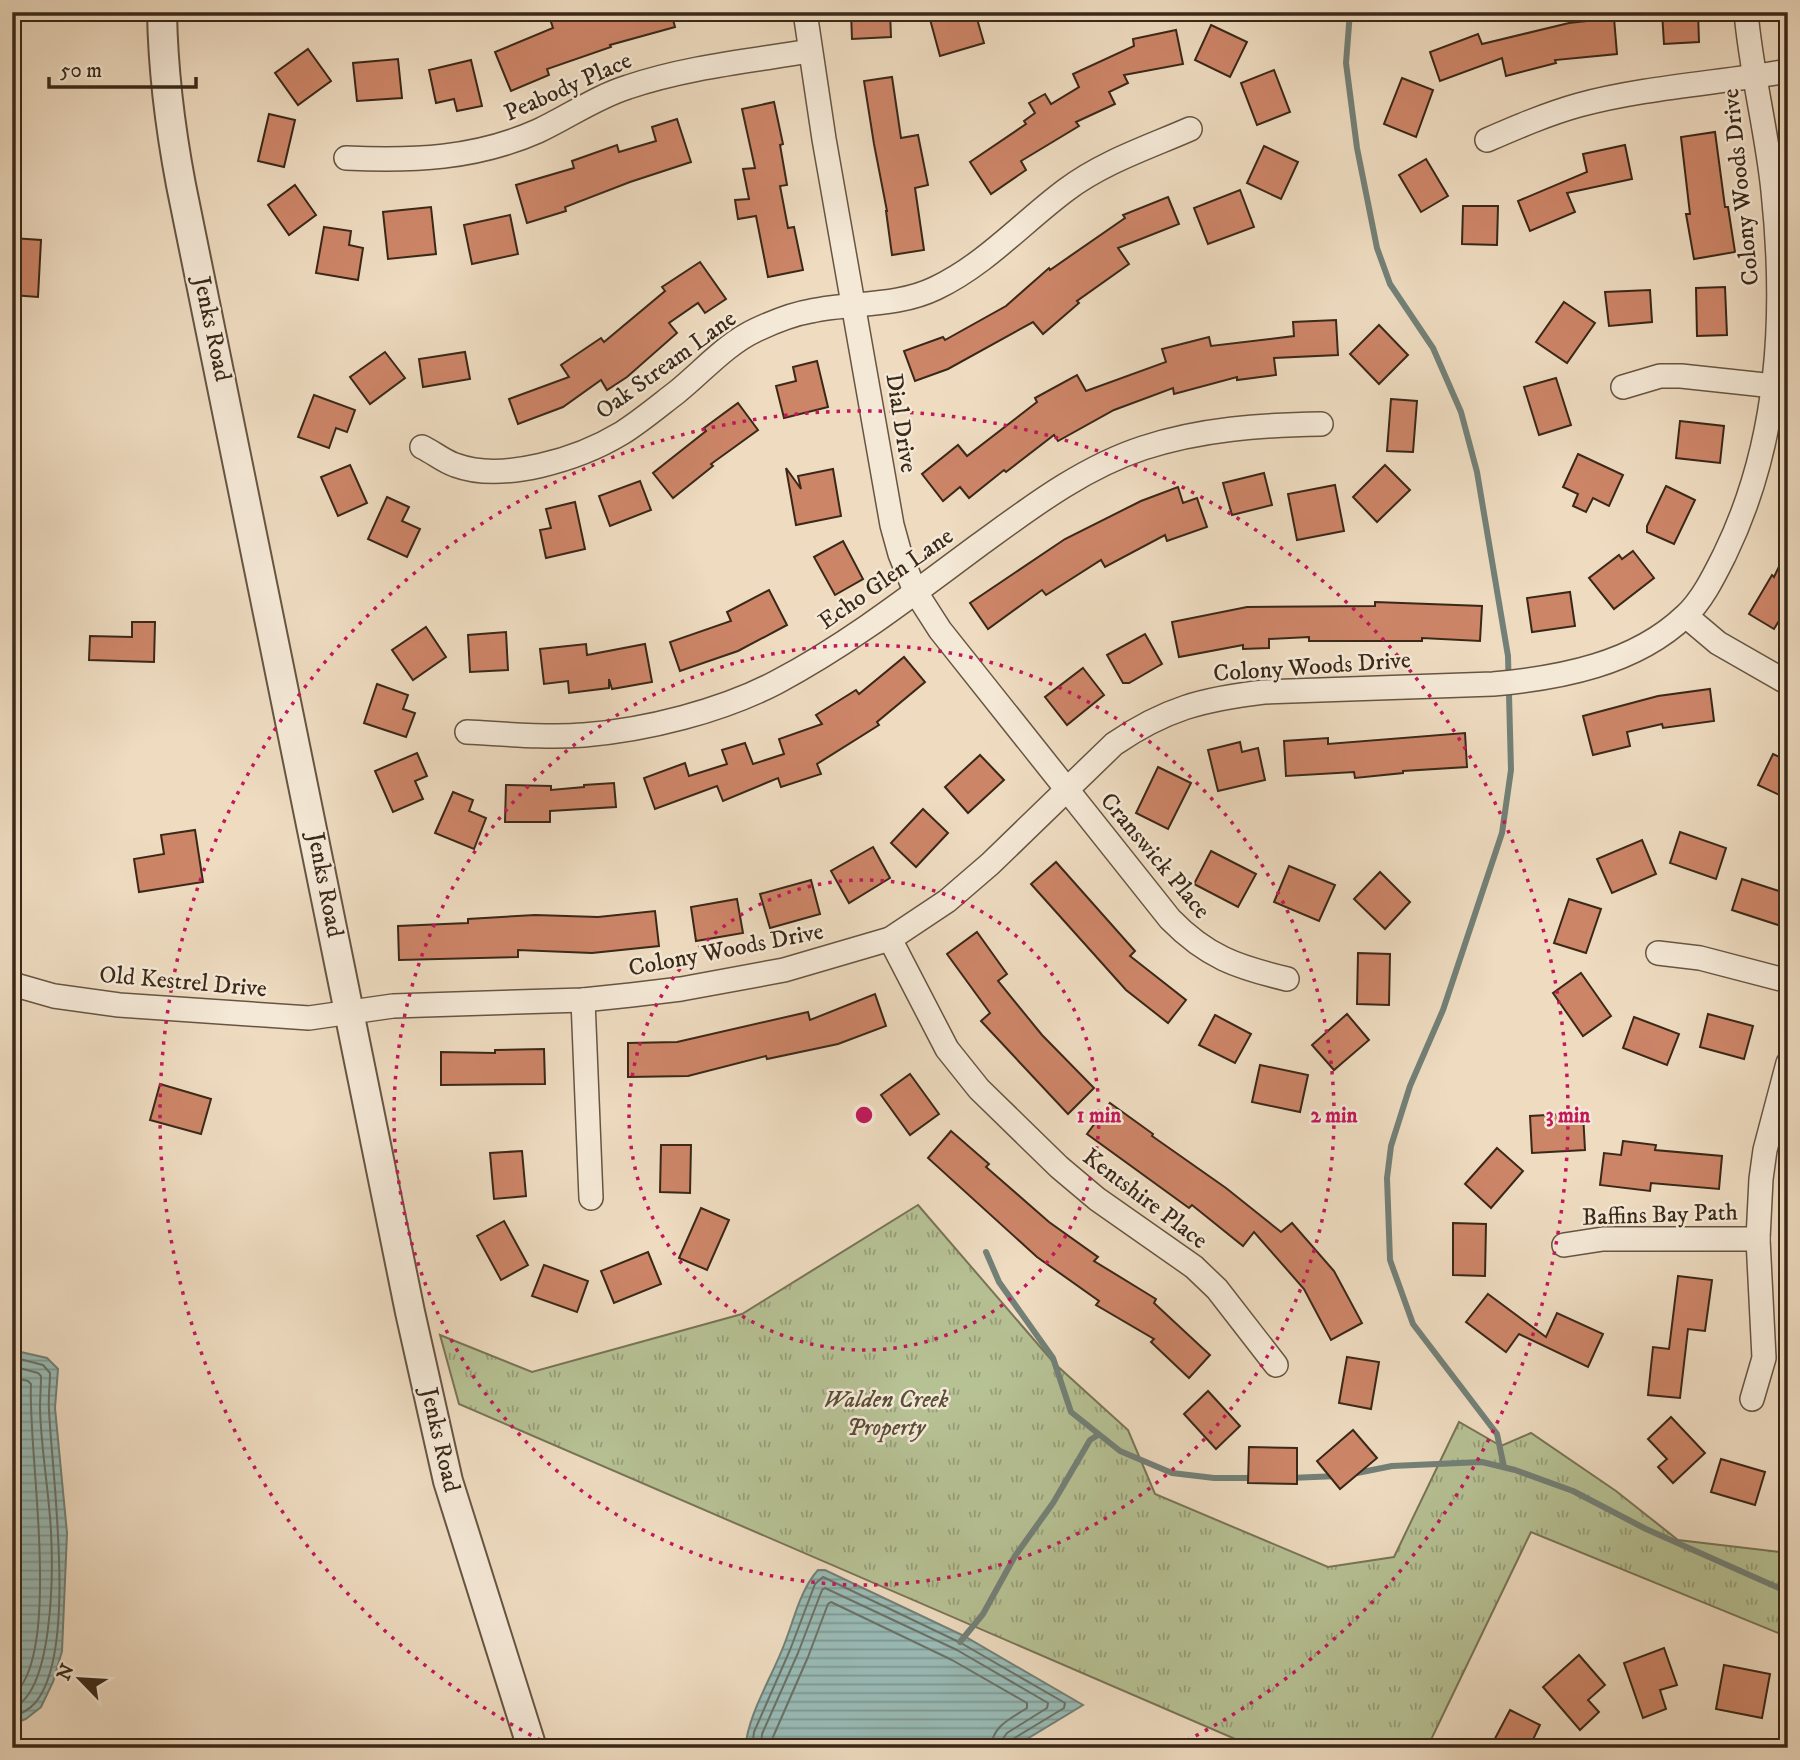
<svg xmlns="http://www.w3.org/2000/svg" width="1800" height="1760" viewBox="0 0 1800 1760" font-family="'IM FELL DW Pica',serif">
	<style>
		.grass { fill: url(#grass-tufts); stroke: #787456; stroke-width: 2 }
		.water { fill: url(#water-rules); stroke: #738077; stroke-width: 2 }
		.lines { fill: none; stroke-linecap: round; stroke-linejoin: round }
		.shore { stroke: #6a7267; stroke-width: 2 }
		.stream { stroke: #738077; stroke-width: 6 }
		.building { fill: #cd8568; stroke: #3a2818; stroke-width: 2 }
		.minor-casing { stroke: #675542; stroke-width: 26 }
		.tertiary-casing { stroke: #675542; stroke-width: 32 }
		.minor { stroke: #f4e8d6; stroke-width: 23 }
		.tertiary { stroke: #f4e8d6; stroke-width: 28 }
		.ring { fill: none; stroke: #c2185b; stroke-width: 3.5; stroke-dasharray: 3.5 7 }
		.labels { text-anchor: middle; dominant-baseline: central; stroke-width: 5; stroke-linejoin: round; paint-order: stroke }
		.street-label { font-size: 24px; fill: #3a2818; stroke: #f4e8d6 }
		.park-label { font-size: 24px; font-style: italic; fill: #594e37; stroke: #f4e8d6 }
		.centre { fill: #c2185b; stroke: #f4e8d6; stroke-width: 3.5 }
		.ring-label { font-size: 21px; text-anchor: middle; font-weight: bold; fill: #c2185b; stroke: #f4e8d6; stroke-width: 5; stroke-linejoin: round; paint-order: stroke }
	</style>
	<defs>
		<pattern id="grass-tufts" width="24" height="20" patternUnits="userSpaceOnUse" patternTransform="scale(1.75)"><rect width="24" height="20" fill="#b6c194"/><path d="M3 7l-1-3M5 7V3M7 7l1-3M15 17l-1-3M17 17v-4M19 17l1-3" fill="none" stroke="#959d78"/></pattern>
		<pattern id="water-rules" width="6" height="5" patternUnits="userSpaceOnUse" patternTransform="scale(1.75)"><rect width="6" height="5" fill="#99bbb6"/><path d="M0 2.5h6" fill="none" stroke="#7e9893"/></pattern>
	</defs>
	<rect width="100%" height="100%" fill="#eedbc0"/>
	<filter id="stains"><feTurbulence type="fractalNoise" baseFrequency=".00286" numOctaves="4"/><feColorMatrix values="0 0 0 0 .2 0 0 0 0 .09 0 0 0 0 .02 0 0 0 .5 -.17"/></filter>
	<radialGradient id="worn" r=".72"><stop offset=".6" stop-color="#630" stop-opacity="0"/><stop offset="1" stop-color="#630" stop-opacity=".3"/></radialGradient>
	<polygon class="grass" points="918,1205 1054,1363 1128,1430 1155,1494 1328,1567 1394,1557 1459,1422 1501,1446 1531,1433 1616,1491 1678,1540 1788,1553 1788,1637 1531,1532 1427,1748 1256,1748 459,1404 440,1335 532,1372 742,1314"/>
	<g class="water">
		<polygon points="12,1350 47,1358 58,1369 55,1408 67,1533 62,1651 53,1682 41,1707 26,1719 14,1724"/>
		<path d="M818,1570H825L964,1636L1083,1705L1012,1748H745C749,1712 771,1679 784,1645C794,1620 800,1590 818,1570Z"/>
	</g>
	<g class="lines">
		<g class="shore">
			<path d="M12,1357L43,1365L50,1373C50,1385 48,1398 49,1410C52,1476 78,1653 35,1703C29,1710 21,1714 12,1717"/>
			<path d="M12,1366L38,1373L41,1376C41,1387 40,1398 40,1408C41,1450 49,1491 51,1532C53,1570 54,1693 12,1708"/>
			<path d="M12,1377L28,1381L31,1384C27,1448 64,1657 12,1696"/>
			<polyline points="752,1748 754,1732 790,1650 815,1584 823,1577 961,1643 1065,1703 1064,1708 1013,1739 1010,1748"/>
			<polyline points="761,1748 762,1734 798,1653 822,1590 825,1588 957,1650 1048,1703 1047,1708 1007,1733 1002,1740 1001,1748"/>
			<path d="M771,1748L773,1737L808,1657L828,1604L831,1602L952,1660L1027,1703V1708C1010,1719 992,1726 991,1748"/>
		</g>
		<g class="stream">
			<polyline points="1350,12 1346,63 1357,148 1377,248 1390,284 1433,348 1461,412 1477,472 1508,656 1511,770 1502,833 1443,1010 1410,1086 1391,1146 1387,1178 1390,1260 1413,1324 1497,1434 1504,1467"/>
			<polyline points="986,1252 999,1282 1053,1358 1071,1412 1120,1451 1172,1473 1214,1478 1254,1478"/>
			<polyline points="1352,1474 1392,1466 1482,1462 1515,1470 1573,1491 1646,1529 1788,1592"/>
			<polyline points="1290,1478 1338,1476"/>
			<polyline points="960,1642 983,1614 1015,1556 1053,1503 1090,1440 1098,1435"/>
		</g>
	</g>
	<g class="building">
		<polygon points="561,12 671,12 675,27 610,45 611,47 547,69 549,75 511,91 495,52 553,28 549,16"/>
		<polygon points="851,12 890,12 891,37 852,39"/>
		<polygon points="928,12 953,12 954,16 975,12 984,43 940,56"/>
		<polygon points="1662,12 1698,12 1699,42 1664,44"/>
		<polygon points="1614,18 1617,54 1555,60 1556,63 1506,76 1502,58 1440,81 1430,52 1478,34 1482,44 1569,23"/>
		<polygon points="1211,25 1247,42 1230,77 1195,60"/>
		<polygon points="1176,30 1183,64 1124,75 1128,83 1109,92 1115,104 1076,122 1079,126 1021,161 1026,170 991,194 970,162 1026,124 1024,121 1035,113 1029,103 1045,94 1051,104 1079,87 1073,74 1134,46 1133,39"/>
		<polygon points="308,49 331,81 298,105 275,73"/>
		<polygon points="398,59 402,98 357,101 353,63"/>
		<polygon points="471,60 482,106 457,111 454,99 436,103 429,70"/>
		<polygon points="1274,70 1290,112 1257,125 1241,83"/>
		<polygon points="892,77 901,138 918,135 928,185 915,188 924,250 892,255 886,211 887,211 874,144 864,81"/>
		<polygon points="1402,78 1433,90 1416,137 1384,124"/>
		<polygon points="774,102 783,144 780,145 787,185 780,186 788,228 794,227 803,270 768,277 756,216 738,219 735,200 749,199 743,169 755,168 742,109"/>
		<polygon points="269,114 295,120 284,167 258,161"/>
		<polygon points="677,119 691,162 630,182 565,207 566,211 527,223 516,185 574,168 572,161 617,145 619,152 656,141 652,127"/>
		<polygon points="1715,132 1725,207 1728,207 1735,252 1694,259 1686,214 1690,214 1681,137"/>
		<polygon points="1625,145 1632,179 1567,193 1575,212 1530,231 1518,201 1587,172 1583,154"/>
		<polygon points="1264,146 1298,162 1281,199 1247,183"/>
		<polygon points="1426,159 1448,196 1421,212 1399,175"/>
		<polygon points="295,185 316,215 289,235 268,205"/>
		<polygon points="1240,190 1254,227 1208,244 1194,208"/>
		<polygon points="1168,197 1179,224 1118,248 1129,264 1077,301 1079,303 1043,334 1033,322 948,369 915,381 904,351 943,337 945,340 1006,306 1049,268 1050,270 1125,218 1123,215"/>
		<polygon points="1463,206 1498,206 1497,245 1462,244"/>
		<polygon points="431,207 436,254 388,259 383,212"/>
		<polygon points="510,215 518,254 472,264 464,225"/>
		<polygon points="324,227 351,231 349,245 363,248 358,280 316,273"/>
		<polygon points="12,238 41,240 38,297 12,295"/>
		<polygon points="700,262 726,299 705,313 698,303 669,323 677,333 627,377 607,390 601,380 563,407 518,424 509,399 569,377 561,365 601,338 604,342 665,291 662,287"/>
		<polygon points="1725,287 1727,335 1697,336 1696,288"/>
		<polygon points="1650,290 1652,322 1609,326 1605,292"/>
		<polygon points="1564,302 1595,323 1567,363 1536,342"/>
		<polygon points="1336,320 1338,355 1274,358 1276,375 1237,380 1237,377 1174,394 1173,388 1114,410 1058,441 1054,435 1006,472 1004,470 969,498 960,487 943,501 922,474 958,445 967,456 1037,402 1035,398 1077,375 1086,391 1166,362 1162,349 1209,337 1211,346 1294,336 1293,322"/>
		<polygon points="1379,325 1408,355 1379,384 1350,354"/>
		<polygon points="385,352 405,378 370,404 350,377"/>
		<polygon points="465,352 470,379 423,387 419,359"/>
		<polygon points="817,361 828,407 784,418 776,386 796,381 793,367"/>
		<polygon points="1556,378 1571,425 1539,435 1524,387"/>
		<polygon points="314,395 355,410 347,432 336,428 329,448 298,437"/>
		<polygon points="1391,399 1417,401 1413,452 1387,451"/>
		<polygon points="738,403 758,430 711,464 713,466 673,498 653,473 706,431 704,428"/>
		<polygon points="1680,421 1724,426 1720,463 1676,458"/>
		<polygon points="1578,454 1623,475 1609,506 1593,498 1586,512 1573,506 1578,494 1563,487"/>
		<polygon points="350,465 367,503 338,516 321,477"/>
		<polygon points="1385,465 1410,490 1377,522 1353,497"/>
		<polygon points="786,468 801,489 798,476 833,469 841,516 796,525"/>
		<polygon points="1264,473 1272,505 1232,515 1223,483"/>
		<polygon points="640,481 651,510 610,526 599,496"/>
		<polygon points="1335,485 1344,531 1297,540 1288,494"/>
		<polygon points="1666,486 1695,500 1674,544 1647,532 1647,526"/>
		<polygon points="1178,487 1183,503 1197,498 1207,527 1167,541 1165,535 1105,567 1101,560 1046,595 1042,590 988,629 970,603 1065,539 1141,501"/>
		<polygon points="387,497 409,507 402,521 420,529 407,557 368,539"/>
		<polygon points="575,502 585,549 546,558 540,530 551,528 546,509"/>
		<polygon points="843,541 863,579 835,595 814,557"/>
		<polygon points="1788,548 1788,606 1774,629 1749,614 1772,575 1774,577"/>
		<polygon points="1633,551 1654,578 1614,609 1589,578 1619,555 1622,559"/>
		<polygon points="769,590 787,625 738,651 680,671 670,642 731,621 727,612"/>
		<polygon points="1570,592 1575,626 1532,632 1527,598"/>
		<polygon points="1375,602 1482,606 1480,641 1422,638 1422,641 1309,641 1309,637 1269,639 1269,648 1243,649 1243,645 1179,657 1172,622 1247,607 1375,606"/>
		<polygon points="132,622 155,622 154,662 89,660 90,636 132,637"/>
		<polygon points="426,627 446,657 413,680 392,650"/>
		<polygon points="506,632 508,670 470,672 468,635"/>
		<polygon points="1145,634 1162,664 1129,683 1123,683 1107,655"/>
		<polygon points="586,644 587,655 645,644 652,682 612,689 609,679 609,688 569,693 568,681 544,684 540,649"/>
		<polygon points="904,657 925,682 877,722 879,725 817,764 821,774 781,787 778,778 723,801 717,786 655,809 644,778 685,763 689,776 727,764 722,750 745,743 753,764 784,754 779,739 822,724 816,715 856,690 859,694"/>
		<polygon points="1083,668 1104,695 1067,725 1045,697"/>
		<polygon points="377,684 408,695 403,709 415,713 406,737 364,723"/>
		<polygon points="1710,689 1714,721 1663,728 1662,724 1627,732 1630,746 1593,755 1583,716 1658,696"/>
		<polygon points="1465,733 1467,767 1403,771 1403,773 1355,778 1354,772 1286,776 1284,741 1328,738 1328,744"/>
		<polygon points="1240,742 1242,752 1258,748 1265,780 1218,791 1208,750"/>
		<polygon points="417,753 427,776 415,781 423,799 393,812 375,771"/>
		<polygon points="1773,754 1788,761 1788,799 1758,785"/>
		<polygon points="980,755 1004,780 968,813 945,787"/>
		<polygon points="1158,767 1191,783 1168,829 1136,813"/>
		<polygon points="614,783 616,807 550,811 550,822 505,822 506,785 551,786 551,790 584,787 584,785"/>
		<polygon points="453,792 473,800 469,811 486,818 474,849 435,833"/>
		<polygon points="923,809 948,833 916,867 891,843"/>
		<polygon points="195,830 203,882 139,892 134,859 164,854 161,835"/>
		<polygon points="1680,832 1726,848 1716,879 1670,863"/>
		<polygon points="1642,840 1656,874 1612,893 1597,859"/>
		<polygon points="873,847 890,878 849,903 831,871"/>
		<polygon points="1211,851 1256,874 1238,907 1194,884"/>
		<polygon points="1056,862 1135,951 1130,956 1186,1000 1168,1023 1126,990 1031,884"/>
		<polygon points="1289,866 1335,885 1319,921 1274,902"/>
		<polygon points="1380,872 1410,902 1385,929 1354,899"/>
		<polygon points="1742,879 1788,894 1788,907 1781,926 1732,910"/>
		<polygon points="811,880 820,914 770,928 760,894"/>
		<polygon points="737,899 743,933 696,941 691,907"/>
		<polygon points="1569,899 1601,909 1586,953 1554,943"/>
		<polygon points="655,911 659,946 592,953 518,950 518,957 399,960 398,926 468,923 468,919 535,915 598,917"/>
		<polygon points="977,932 1007,974 998,981 1042,1035 1094,1088 1068,1114 981,1021 990,1013 947,954"/>
		<polygon points="1358,953 1390,954 1389,1005 1357,1004"/>
		<polygon points="1581,973 1611,1016 1583,1036 1553,993"/>
		<polygon points="875,994 886,1026 838,1044 767,1059 766,1056 688,1076 628,1077 628,1043 677,1042 808,1012 810,1020"/>
		<polygon points="1347,1014 1369,1040 1334,1070 1312,1045"/>
		<polygon points="1708,1014 1753,1026 1744,1059 1700,1047"/>
		<polygon points="1215,1015 1251,1034 1235,1063 1199,1045"/>
		<polygon points="1634,1017 1679,1034 1667,1065 1623,1048"/>
		<polygon points="544,1049 545,1084 441,1085 441,1052 495,1053 495,1050"/>
		<polygon points="1260,1065 1308,1075 1300,1112 1252,1102"/>
		<polygon points="910,1074 939,1114 910,1135 881,1095"/>
		<polygon points="160,1084 211,1099 201,1134 150,1120"/>
		<polygon points="1110,1103 1153,1134 1152,1136 1226,1188 1281,1232 1292,1223 1334,1271 1362,1323 1331,1340 1304,1289 1254,1232 1243,1246 1192,1205 1189,1208 1087,1134"/>
		<polygon points="1583,1113 1585,1150 1532,1153 1530,1116"/>
		<polygon points="951,1131 989,1164 986,1167 1049,1222 1098,1257 1094,1261 1156,1299 1154,1303 1210,1355 1189,1378 1151,1342 1154,1339 1096,1305 1099,1301 1037,1257 928,1158"/>
		<polygon points="1623,1141 1656,1145 1655,1150 1722,1156 1719,1189 1651,1183 1650,1191 1600,1185 1604,1153 1621,1155"/>
		<polygon points="661,1145 691,1145 690,1193 660,1192"/>
		<polygon points="1497,1148 1523,1171 1491,1208 1465,1184"/>
		<polygon points="522,1151 526,1196 494,1199 490,1153"/>
		<polygon points="701,1208 729,1220 707,1270 679,1258"/>
		<polygon points="504,1221 528,1265 501,1280 477,1236"/>
		<polygon points="1453,1223 1486,1224 1485,1276 1453,1275"/>
		<polygon points="648,1252 661,1284 614,1303 601,1271"/>
		<polygon points="544,1265 588,1281 577,1312 532,1296"/>
		<polygon points="1678,1276 1712,1280 1705,1331 1688,1329 1680,1398 1648,1395 1653,1347 1669,1349"/>
		<polygon points="1488,1294 1546,1337 1557,1313 1603,1334 1588,1367 1519,1334 1506,1352 1466,1322"/>
		<polygon points="1347,1357 1379,1362 1371,1409 1339,1403"/>
		<polygon points="1208,1391 1240,1426 1216,1449 1184,1414"/>
		<polygon points="1671,1417 1705,1453 1673,1483 1658,1467 1667,1459 1648,1439"/>
		<polygon points="1353,1430 1377,1458 1340,1489 1317,1461"/>
		<polygon points="1249,1447 1297,1448 1297,1484 1248,1483"/>
		<polygon points="1721,1459 1765,1472 1755,1505 1711,1492"/>
		<polygon points="1664,1648 1677,1685 1660,1690 1666,1709 1643,1718 1624,1663"/>
		<polygon points="1579,1655 1605,1685 1588,1700 1599,1712 1580,1730 1543,1687"/>
		<polygon points="1724,1665 1770,1674 1762,1718 1716,1709"/>
		<polygon points="1510,1710 1540,1725 1529,1748 1490,1748"/>
	</g>
	<g class="lines">
		<g class="minor-casing">
			<g id="minor">
				<path d="M805,12L824,139L892,525L900,554L915,591L940,630L1170,919C1207,957 1237,967 1287,979"/>
				<path d="M1487,140C1517,127 1547,114 1579,105C1646,87 1719,83 1788,71"/>
				<path d="M346,158C413,161 475,159 538,131C568,117 596,97 628,87C687,67 750,61 810,51"/>
				<polyline points="1623,387 1660,376 1681,376 1774,386"/>
				<path d="M422,447C433,452 443,461 455,465C503,483 579,459 622,433C641,421 660,405 677,392C703,371 726,344 756,330C773,322 793,314 811,311C853,302 897,307 936,288C986,264 1023,222 1066,190C1103,162 1149,147 1190,129"/>
				<polyline points="1686,616 1718,643 1788,683"/>
				<path d="M467,732C506,734 545,738 584,735C646,730 722,711 777,682C849,644 914,593 979,545C1030,508 1082,468 1143,448C1201,429 1261,425 1321,424"/>
				<polyline points="890,939 947,1049 979,1089 1059,1167 1097,1199 1194,1267 1217,1289 1276,1365"/>
				<polyline points="1658,953 1700,958 1788,981"/>
				<path d="M12,984L54,996L119,1005L309,1018L393,1006L583,1000L631,995L681,989L784,970L890,939L947,901L990,864L1114,744C1165,709 1203,699 1264,692L1493,684C1560,678 1635,664 1685,616C1702,601 1715,574 1725,554C1780,441 1786,314 1773,191C1767,131 1751,72 1746,12"/>
				<polyline points="583,1000 591,1198"/>
				<polyline points="1564,1245 1603,1239 1758,1239"/>
				<polyline points="1752,1399 1764,1358 1758,1239 1761,1179 1765,1150 1788,1063"/>
			</g>
		</g>
		<g class="tertiary-casing">
			<path id="tertiary" d="M162,12C163,71 170,127 181,185L410,1312L448,1481L532,1748"/>
		</g>
		<use href="#minor" class="minor"/>
		<use href="#tertiary" class="tertiary"/>
	</g>
	<g class="ring">
		<circle cx="864" cy="1115" r="235"/>
		<circle cx="864" cy="1115" r="470"/>
		<path d="M550 1745A704 704 0 1 1 1178 1745"/>
	</g>
	<g class="labels">
		<g class="street-label">
			<text transform="translate(568 87) rotate(-24)">Peabody Place</text>
			<text transform="translate(1741 187) rotate(-96)">Colony Woods Drive</text>
			<text transform="translate(212 329) rotate(78)">Jenks Road</text>
			<text transform="translate(666 365) rotate(-36)">Oak Stream Lane</text>
			<text transform="translate(901 423) rotate(81)">Dial Drive</text>
			<text transform="translate(886 579) rotate(-35)">Echo Glen Lane</text>
			<text transform="translate(1312 667) rotate(-4)">Colony Woods Drive</text>
			<text transform="translate(1155 856) rotate(50)">Cranswick Place</text>
			<text transform="translate(325 885) rotate(79)">Jenks Road</text>
			<text transform="translate(726 950) rotate(-11)">Colony Woods Drive</text>
			<text transform="translate(183 982) rotate(5)">Old Kestrel Drive</text>
			<text transform="translate(1145 1199) rotate(37)">Kentshire Place</text>
			<text transform="translate(1660 1215) rotate(-2)">Baffins Bay Path</text>
			<text transform="translate(440 1440) rotate(77)">Jenks Road</text>
		</g>
		<g class="park-label">
			<text x="886" y="1400">Walden Creek<tspan x="886" dy="28">Property</tspan></text>
		</g>
	</g>
	<circle cx="864" cy="1115" r="10" class="centre"/>
	<g class="ring-label">
		<text x="1099" y="1122">1 min</text>
		<text x="1334" y="1122">2 min</text>
		<text x="1568" y="1122">3 min</text>
	</g>
	<rect width="1800" height="1760" fill="none" stroke="#eedbc0" stroke-width="42"/>
	<rect x="14" y="14" width="1772" height="1732" fill="none" stroke="#3a2818" stroke-width="3.5"/>
	<rect x="21" y="21" width="1758" height="1718" fill="none" stroke="#3a2818" stroke-width="2"/>
	<g transform="translate(80 1679) rotate(295)" stroke="#f4e8d6" stroke-width="5" paint-order="stroke">
	<path d="M0-5L12 26L0 18L-12 26Z" fill="#3a2818"/>
	<text y="-10" font-size="19" font-weight="bold" text-anchor="middle" fill="#3a2818">N</text>
	</g>
	<path d="M49 77v10h147v-10" fill="none" stroke="#3a2818" stroke-width="3.5"/>
	<text x="60" y="77" font-size="21" fill="#3a2818" stroke="#f4e8d6" stroke-width="5" paint-order="stroke">50 m</text>
	<rect width="100%" height="100%" filter="url(#stains)"/>
	<rect width="100%" height="100%" fill="url(#worn)"/>
</svg>
